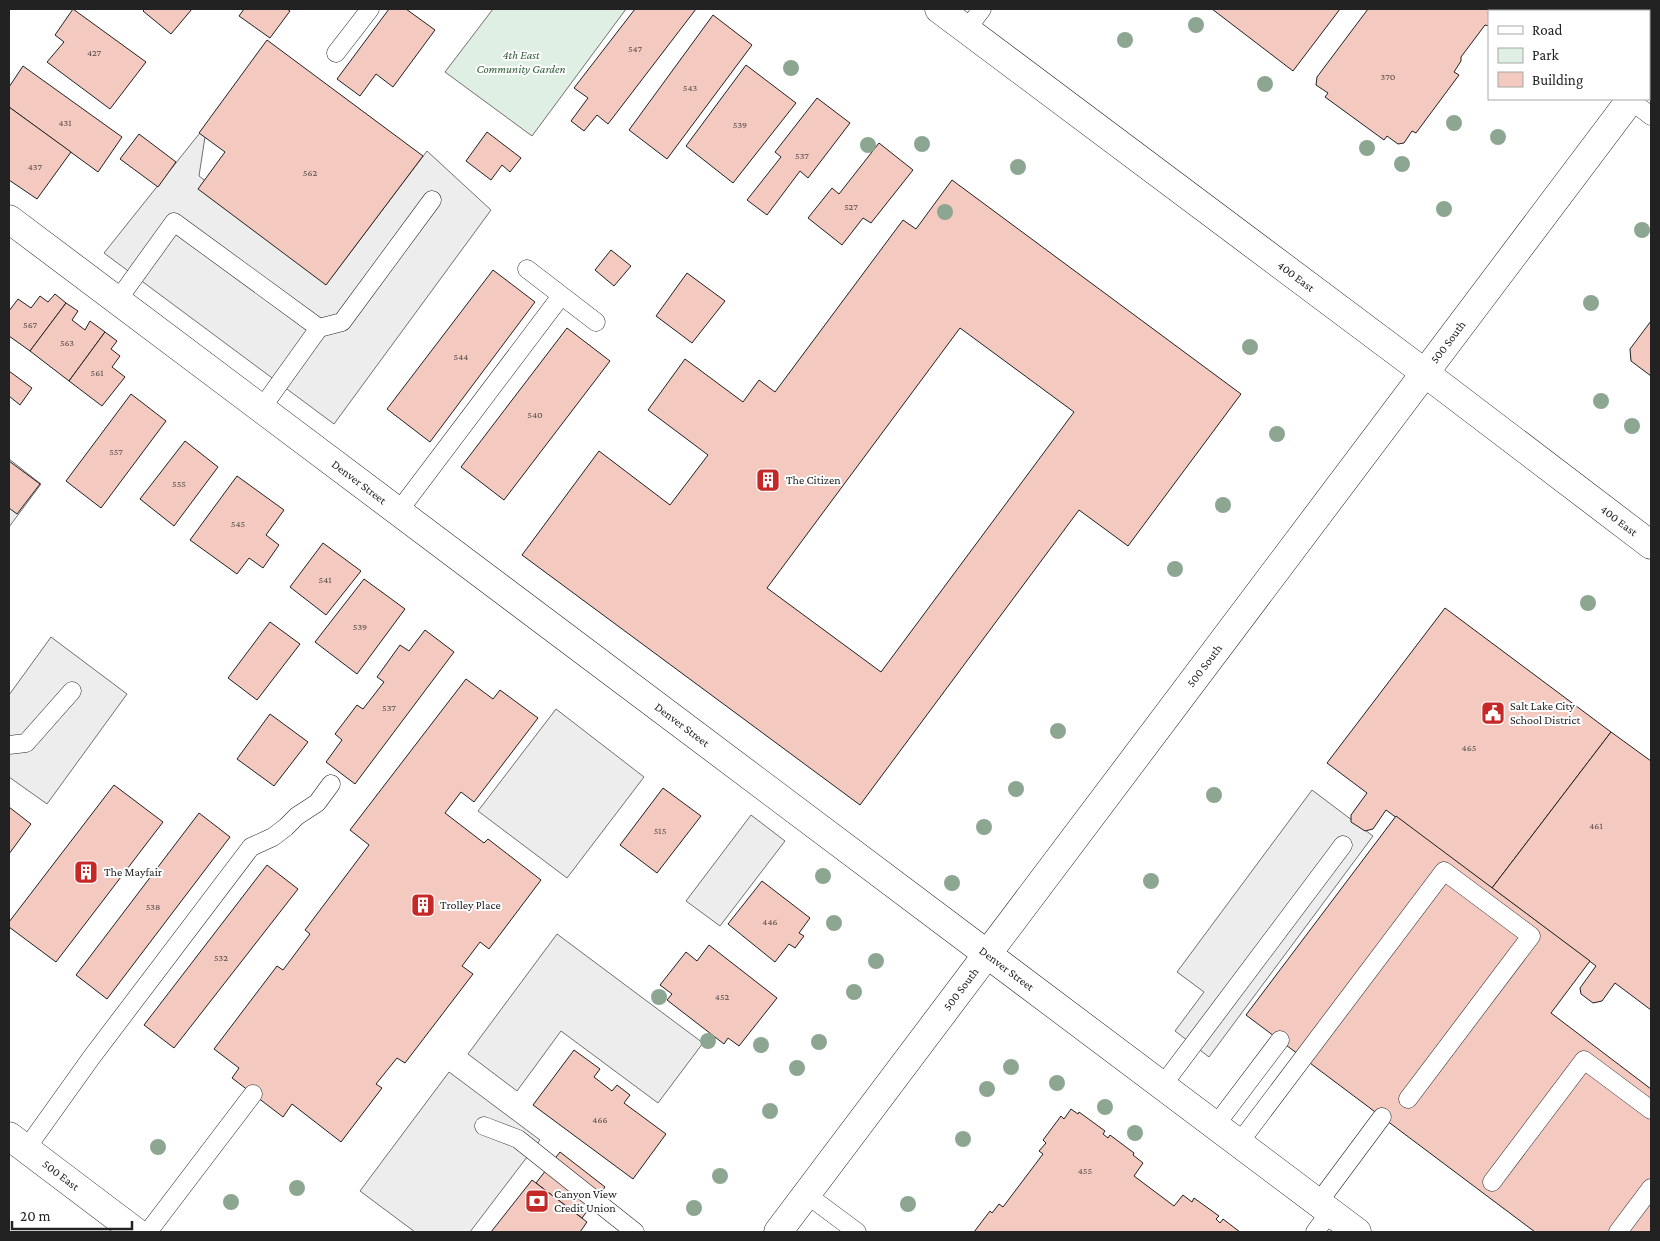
<svg xmlns="http://www.w3.org/2000/svg" width="1660" height="1241" viewBox="0 0 1660 1241" font-family="'Crimson Pro',serif">
	<style>
		.green { fill: #e0efe3; stroke: #6f6f6f }
		.parking { fill: #ededed; stroke: #6f6f6f }
		.building { fill: #f3c9c0; stroke: #222; fill-rule: evenodd }
		.lines { fill: none; stroke-linecap: round; stroke-linejoin: round }
		.lane-casing { stroke: #222; stroke-width: 19 }
		.street-casing { stroke: #222; stroke-width: 29 }
		.secondary-casing { stroke: #222; stroke-width: 29 }
		.primary-casing { stroke: #222; stroke-width: 29 }
		.lane { stroke: #fff; stroke-width: 18 }
		.street { stroke: #fff; stroke-width: 28 }
		.secondary { stroke: #fff; stroke-width: 28 }
		.primary { stroke: #fff; stroke-width: 28 }
		.tree { fill: #8da692 }
		.labels { text-anchor: middle; dominant-baseline: central; stroke-width: 4; stroke-linejoin: round; paint-order: stroke }
		.number-label { font-size: 10px; fill: #564c4a }
		.park-label { font-size: 12px; font-style: italic; fill: #2f5e38; stroke: #fff }
		.street-label { font-size: 12px; fill: #222; stroke: #fff }
		.poi-label { font-size: 12px; fill: #222; stroke: #fff; text-anchor: start }
	</style>
	<rect width="100%" height="100%" fill="#fff"/>
	<polygon class="green" points="493,9 626,9 532,136 445,72"/>
	<g class="parking">
		<polygon points="207,124 199,176 331,278 427,151 491,210 334,424 104,253"/>
		<polygon points="9,459 41,484 9,527"/>
		<polygon points="51,637 127,694 47,804 9,777 9,695"/>
		<polygon points="556,709 644,777 567,878 478,811"/>
		<polygon points="1312,790 1373,836 1209,1057 1175,1031 1204,992 1177,972"/>
		<polygon points="751,815 785,841 720,926 686,901"/>
		<polygon points="557,934 703,1043 658,1103 561,1031 517,1091 468,1054"/>
		<polygon points="449,1072 540,1140 470,1232 415,1232 360,1191"/>
	</g>
	<g class="building">
		<polygon points="73,9 146,62 110,109 47,62 64,42 55,35"/>
		<polygon points="145,9 192,9 171,34 143,11"/>
		<polygon points="244,9 287,9 290,11 270,38 239,16"/>
		<polygon points="389,9 406,9 435,30 393,87 376,74 360,96 337,79"/>
		<polygon points="635,9 696,9 608,124 597,115 584,131 571,121 588,98 574,88"/>
		<polygon points="1212,9 1340,9 1293,71"/>
		<polygon points="1368,9 1509,9 1508,11 1489,11 1489,26 1485,25 1461,57 1461,61 1454,72 1459,75 1416,133 1412,131 1404,143 1398,144 1387,136 1384,140 1325,97 1328,93 1316,85 1317,77"/>
		<polygon points="713,15 752,45 667,159 629,130"/>
		<polygon points="267,40 423,156 326,285 198,189 225,152 199,133"/>
		<polygon points="746,65 796,103 733,183 686,146"/>
		<polygon points="23,66 122,137 98,172 9,107 9,87"/>
		<polygon points="817,98 850,123 808,178 800,171 767,215 747,200 781,157 775,152"/>
		<polygon points="9,107 71,152 37,199 9,180"/>
		<polygon points="487,132 521,158 510,172 502,165 491,180 466,161"/>
		<polygon points="139,134 176,162 158,187 120,159"/>
		<polygon points="879,143 913,170 871,223 863,218 842,245 808,218 832,188 839,194"/>
		<path d="M952,180L1241,394L1128,546L1079,510L860,805L522,555L599,451L670,505L708,455L648,410L685,359L743,402L759,380L775,392L903,220L916,229ZM960,328L1074,412L881,672L767,588Z"/>
		<polygon points="611,250 631,266 614,286 595,270"/>
		<polygon points="493,270 535,302 430,442 387,409"/>
		<polygon points="687,273 725,301 692,343 656,316"/>
		<polygon points="55,294 66,303 30,351 9,336 9,311 18,299 31,308 40,296 48,302"/>
		<polygon points="66,303 78,311 72,320 85,330 90,321 105,332 69,381 30,351"/>
		<polygon points="1651,321 1651,376 1631,361 1630,349"/>
		<polygon points="567,328 610,361 504,500 461,467"/>
		<polygon points="105,332 117,341 111,349 120,356 112,367 125,377 102,406 69,381"/>
		<polygon points="9,371 32,388 20,405 9,396"/>
		<polygon points="131,394 166,421 101,508 66,481"/>
		<polygon points="185,441 218,467 174,526 140,499"/>
		<polygon points="9,461 40,484 17,514 9,508"/>
		<polygon points="237,476 284,510 266,535 279,545 263,568 249,558 237,574 190,540"/>
		<polygon points="323,543 361,571 326,615 290,587"/>
		<polygon points="364,579 405,609 357,674 315,642"/>
		<polygon points="1445,608 1611,732 1492,888 1386,810 1373,829 1365,831 1351,822 1351,815 1367,793 1327,763"/>
		<polygon points="270,622 300,644 257,700 228,678"/>
		<polygon points="425,630 454,652 355,784 326,762 342,740 335,734 357,705 363,709 384,682 377,677 400,645 409,651"/>
		<polygon points="466,679 493,699 500,690 538,718 474,802 461,792 445,813 484,843 488,839 541,880 489,949 480,942 462,966 473,974 405,1063 397,1058 376,1084 382,1088 341,1142 292,1104 283,1117 232,1078 239,1068 214,1049 277,966 283,970 310,934 305,930 369,845 350,830"/>
		<polygon points="270,714 308,742 274,786 237,759"/>
		<polygon points="1611,732 1651,761 1651,1010 1615,983 1602,1001 1593,1003 1581,994 1580,988 1596,966 1492,888"/>
		<polygon points="114,785 163,822 56,962 9,927 9,922"/>
		<polygon points="663,788 701,816 657,873 620,845"/>
		<polygon points="9,807 31,824 9,854"/>
		<polygon points="199,813 230,837 107,999 76,975"/>
		<polygon points="1396,816 1590,961 1551,1013 1651,1089 1651,1232 1535,1232 1246,1015"/>
		<polygon points="267,865 298,889 174,1048 144,1025"/>
		<polygon points="762,881 810,918 799,933 804,936 795,948 789,944 775,962 728,924"/>
		<polygon points="709,945 777,998 739,1046 728,1038 724,1044 667,1000 672,994 660,985 686,952 697,961"/>
		<polygon points="574,1050 600,1069 594,1077 612,1091 617,1085 630,1095 624,1103 666,1134 633,1179 533,1105"/>
		<polygon points="1071,1109 1078,1114 1079,1112 1105,1131 1103,1134 1108,1138 1110,1135 1134,1153 1133,1155 1143,1163 1134,1176 1174,1206 1183,1195 1192,1202 1194,1198 1219,1216 1216,1219 1220,1223 1223,1219 1240,1232 974,1232 990,1211 992,1213 999,1204 1003,1207 1043,1154 1039,1151 1046,1143 1043,1140 1061,1116 1064,1119"/>
		<polygon points="560,1152 605,1187 582,1218 536,1183"/>
		<polygon points="532,1180 587,1222 580,1232 491,1232"/>
	</g>
	<g class="lines">
		<g class="lane-casing">
			<g id="lane">
				<polyline points="967,29 982,9"/>
				<polyline points="336,53 370,9"/>
				<polyline points="1630,100 1651,116"/>
				<polyline points="527,269 596,322"/>
				<polyline points="117,301 174,222 319,328 261,409"/>
				<polyline points="319,328 342,322 432,200"/>
				<polyline points="398,512 561,296"/>
				<polyline points="9,745 26,743 72,691"/>
				<polyline points="1162,1086 1343,845"/>
				<polyline points="484,1126 518,1139 635,1232"/>
				<polyline points="1215,1126 1280,1040"/>
				<polyline points="1239,1143 1444,871 1531,936 1408,1099"/>
				<polyline points="26,1149 91,1058 251,847 273,837 286,827 297,816 317,803 331,784"/>
				<polyline points="1492,1182 1584,1060 1651,1110"/>
				<polyline points="806,1194 857,1232"/>
				<polyline points="1318,1203 1382,1117"/>
				<polyline points="148,1232 253,1094"/>
				<polyline points="1315,1232 1330,1212"/>
				<polyline points="1618,1232 1651,1188"/>
			</g>
		</g>
		<g class="street-casing">
			<g id="street">
				<path id="s1" d="M939,9L1425,373L1651,545"/>
				<path id="s2" d="M9,219L1357,1232"/>
			</g>
		</g>
		<g class="secondary-casing">
			<g id="secondary">
				<path id="s3" d="M9,1136L136,1232"/>
			</g>
		</g>
		<g class="primary-casing">
			<g id="primary">
				<polyline points="1649,75 1651,72"/>
				<path id="s4" d="M778,1232L1631,99"/>
			</g>
		</g>
		<use href="#lane" class="lane"/>
		<use href="#street" class="street"/>
		<use href="#secondary" class="secondary"/>
		<use href="#primary" class="primary"/>
	</g>
	<g class="tree">
		<circle cx="1196" cy="25" r="8"/>
		<circle cx="1125" cy="40" r="8"/>
		<circle cx="791" cy="68" r="8"/>
		<circle cx="1265" cy="84" r="8"/>
		<circle cx="1454" cy="123" r="8"/>
		<circle cx="1498" cy="137" r="8"/>
		<circle cx="922" cy="144" r="8"/>
		<circle cx="868" cy="145" r="8"/>
		<circle cx="1367" cy="148" r="8"/>
		<circle cx="1402" cy="164" r="8"/>
		<circle cx="1018" cy="167" r="8"/>
		<circle cx="1444" cy="209" r="8"/>
		<circle cx="945" cy="212" r="8"/>
		<circle cx="1642" cy="230" r="8"/>
		<circle cx="1591" cy="303" r="8"/>
		<circle cx="1250" cy="347" r="8"/>
		<circle cx="1601" cy="401" r="8"/>
		<circle cx="1632" cy="426" r="8"/>
		<circle cx="1277" cy="434" r="8"/>
		<circle cx="1223" cy="505" r="8"/>
		<circle cx="1175" cy="569" r="8"/>
		<circle cx="1588" cy="603" r="8"/>
		<circle cx="1058" cy="731" r="8"/>
		<circle cx="1016" cy="789" r="8"/>
		<circle cx="1214" cy="795" r="8"/>
		<circle cx="984" cy="827" r="8"/>
		<circle cx="823" cy="876" r="8"/>
		<circle cx="1151" cy="881" r="8"/>
		<circle cx="952" cy="883" r="8"/>
		<circle cx="834" cy="923" r="8"/>
		<circle cx="876" cy="961" r="8"/>
		<circle cx="854" cy="992" r="8"/>
		<circle cx="659" cy="997" r="8"/>
		<circle cx="708" cy="1041" r="8"/>
		<circle cx="819" cy="1042" r="8"/>
		<circle cx="761" cy="1045" r="8"/>
		<circle cx="1011" cy="1067" r="8"/>
		<circle cx="797" cy="1068" r="8"/>
		<circle cx="1057" cy="1083" r="8"/>
		<circle cx="987" cy="1089" r="8"/>
		<circle cx="1105" cy="1107" r="8"/>
		<circle cx="770" cy="1111" r="8"/>
		<circle cx="1135" cy="1133" r="8"/>
		<circle cx="963" cy="1139" r="8"/>
		<circle cx="158" cy="1147" r="8"/>
		<circle cx="720" cy="1176" r="8"/>
		<circle cx="297" cy="1188" r="8"/>
		<circle cx="231" cy="1202" r="8"/>
		<circle cx="908" cy="1204" r="8"/>
		<circle cx="694" cy="1208" r="8"/>
	</g>
	<defs>
		<g id="building-square" transform="scale(1.25)"><rect x="-9" y="-9" width="18" height="18" rx="4" fill="#c62828" stroke="#fff"/><path d="M-4-6H4V6H1V3H-1V6H-4ZM-2.5-4.3h1.7v1.8h-1.7ZM.8-4.3h1.7v1.8H.8ZM-2.5-1h1.7V.8h-1.7ZM.8-1h1.7V.8H.8Z" fill="#fff"/></g>
		<g id="civic-square" transform="scale(1.25)"><rect x="-9" y="-9" width="18" height="18" rx="4" fill="#c62828" stroke="#fff"/><path d="M-.6-6.5H3V-4.5H.6V-3L4-1V1h2V6H-6V1h2V-1L-.6-3ZM-1.2 2.5V6h2.4V2.5Z" fill="#fff"/></g>
		<g id="bank-square" transform="scale(1.25)"><rect x="-9" y="-9" width="18" height="18" rx="4" fill="#c62828" stroke="#fff"/><path d="M-6-4H6V4H-6ZM0-2.3a2.3 2.3 0 1 0 0 4.6a2.3 2.3 0 1 0 0-4.6Z" fill="#fff"/></g>
	</defs>
	<g fill-rule="evenodd">
		<use href="#building-square" x="768" y="480"/>
		<use href="#civic-square" x="1493" y="713"/>
		<use href="#building-square" x="86" y="872"/>
		<use href="#building-square" x="423" y="905"/>
		<use href="#bank-square" x="537" y="1201"/>
	</g>
	<g class="labels">
		<g class="number-label">
			<text x="635" y="48">547</text>
			<text x="94" y="52">427</text>
			<text x="1388" y="76">370</text>
			<text x="690" y="87">543</text>
			<text x="65" y="122">431</text>
			<text x="740" y="124">539</text>
			<text x="802" y="155">537</text>
			<text x="35" y="166">437</text>
			<text x="310" y="172">562</text>
			<text x="851" y="206">527</text>
			<text x="30" y="324">567</text>
			<text x="67" y="342">563</text>
			<text x="461" y="356">544</text>
			<text x="97" y="372">561</text>
			<text x="535" y="414">540</text>
			<text x="116" y="451">557</text>
			<text x="179" y="483">555</text>
			<text x="238" y="523">545</text>
			<text x="325" y="579">541</text>
			<text x="360" y="626">539</text>
			<text x="389" y="707">537</text>
			<text x="1469" y="747">465</text>
			<text x="1596" y="825">461</text>
			<text x="660" y="830">515</text>
			<text x="153" y="906">538</text>
			<text x="770" y="921">446</text>
			<text x="221" y="957">532</text>
			<text x="722" y="996">452</text>
			<text x="600" y="1119">466</text>
			<text x="1085" y="1170">455</text>
		</g>
		<g class="park-label">
			<text x="521" y="55">4th East<tspan x="521" dy="14">Community Garden</tspan></text>
		</g>
		<g class="street-label">
			<text stroke="none"><textPath href="#s1" startOffset="446">400 East</textPath></text>
			<text stroke="none"><textPath href="#s4" startOffset="1114">500 South</textPath></text>
			<text stroke="none"><textPath href="#s2" startOffset="438">Denver Street</textPath></text>
			<text stroke="none"><textPath href="#s1" startOffset="851">400 East</textPath></text>
			<text stroke="none"><textPath href="#s4" startOffset="709">500 South</textPath></text>
			<text stroke="none"><textPath href="#s2" startOffset="842">Denver Street</textPath></text>
			<text stroke="none"><textPath href="#s2" startOffset="1248">Denver Street</textPath></text>
			<text stroke="none"><textPath href="#s4" startOffset="304">500 South</textPath></text>
			<text stroke="none"><textPath href="#s3" startOffset="65">500 East</textPath></text>
		</g>
		<g class="poi-label">
			<text x="786" y="480">The Citizen</text>
			<text x="1510" y="706">Salt Lake City<tspan x="1510" dy="14">School District</tspan></text>
			<text x="104" y="872">The Mayfair</text>
			<text x="440" y="905">Trolley Place</text>
			<text x="554" y="1194">Canyon View<tspan x="554" dy="14">Credit Union</tspan></text>
		</g>
	</g>
	<rect width="1660" height="1241" fill="none" stroke="#222222" stroke-width="20"/>
	<rect x="1488" y="10" width="162" height="90" fill="#ffffff" stroke="#a7a7a7"/>
	<rect x="1498" y="26" width="25" height="8" fill="#ffffff" stroke="#a7a7a7"/>
	<text x="1532" y="35" font-size="15" fill="#222222">Road</text>
	<rect x="1498" y="48" width="25" height="15" fill="#e0efe3" stroke="#a7a7a7"/>
	<text x="1532" y="60" font-size="15" fill="#222222">Park</text>
	<rect x="1498" y="72" width="25" height="15" fill="#f3c9c0" stroke="#a7a7a7"/>
	<text x="1532" y="85" font-size="15" fill="#222222">Building</text>
	<path d="M12 1221v8h120v-8" fill="none" stroke="#222222" stroke-width="2.5"/>
	<text x="20" y="1221" font-size="15" fill="#222222" stroke="#ffffff" stroke-width="4" paint-order="stroke">20 m</text>
</svg>
